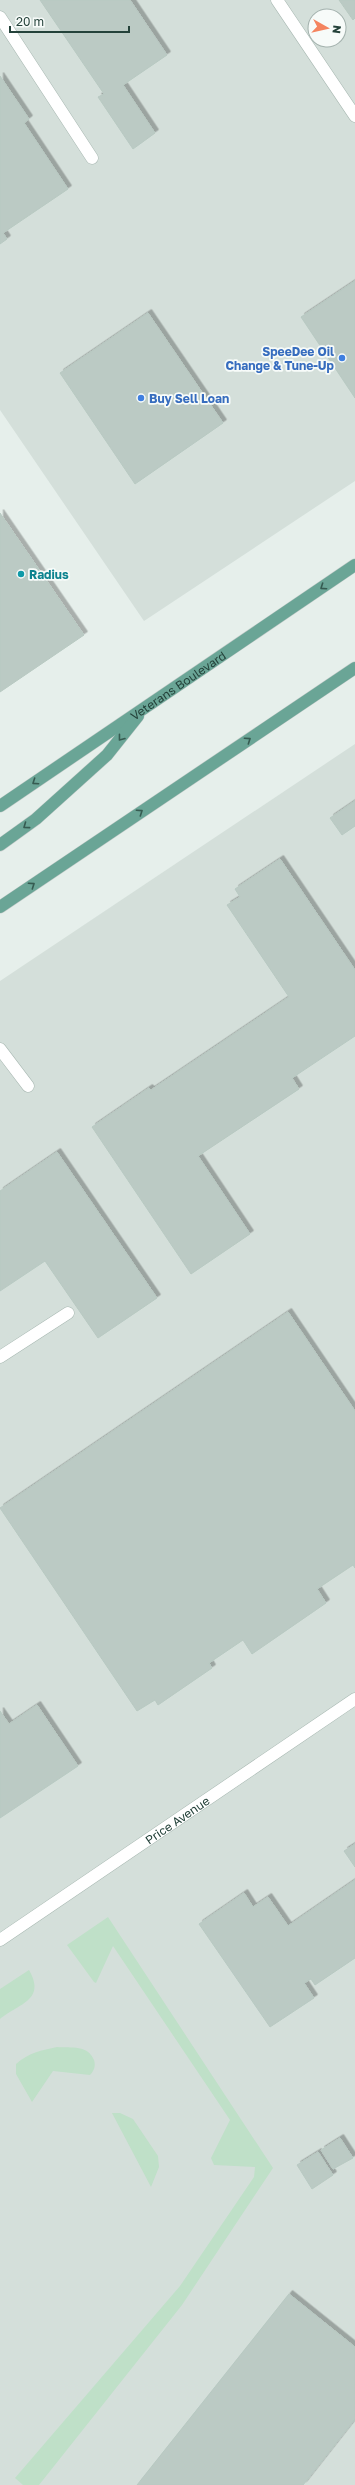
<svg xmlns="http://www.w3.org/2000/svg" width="355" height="2485" viewBox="0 0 355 2485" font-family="'Golos Text',sans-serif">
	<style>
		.built { fill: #d4dfda; fill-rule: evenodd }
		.green { fill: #bfe0c8 }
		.building { fill: #bbcac4; stroke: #b8c9c2; filter: url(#shadow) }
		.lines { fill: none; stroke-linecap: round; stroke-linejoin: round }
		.lane-casing { stroke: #a8b8b2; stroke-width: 13 }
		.street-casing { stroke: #a8b8b2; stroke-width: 13 }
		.primary-casing { stroke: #c2cac8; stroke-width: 13 }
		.lane { stroke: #fff; stroke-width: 12 }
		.street { stroke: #fff; stroke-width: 12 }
		.primary { stroke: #6aa596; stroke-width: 12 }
		.oneway { stroke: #365b51 }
		.shop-dot { fill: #3f7fe0; stroke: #f7fbf9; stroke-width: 1.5 }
		.culture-dot { fill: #0f9aa8; stroke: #f7fbf9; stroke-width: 1.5 }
		.labels { text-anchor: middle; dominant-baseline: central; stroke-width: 3.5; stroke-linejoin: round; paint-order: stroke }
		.shop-label { font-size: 12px; font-weight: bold; fill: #366cbe; stroke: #f7fbf9; text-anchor: end }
		.culture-label { font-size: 12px; font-weight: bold; fill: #0d838f; stroke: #f7fbf9; text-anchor: start }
		.street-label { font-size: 12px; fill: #24423a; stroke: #f7fbf9 }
	</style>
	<defs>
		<filter id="shadow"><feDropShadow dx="3.5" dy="-3.5" stdDeviation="0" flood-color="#0004"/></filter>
	</defs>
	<rect width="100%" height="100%" fill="#e6efeb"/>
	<g class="built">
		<path d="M0,0H355V481L144,621L0,410ZM315,16H339V40H315Z"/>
		<polygon points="355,744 355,2485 0,2485 0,981"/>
	</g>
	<g class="green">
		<polygon points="108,1917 273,2168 182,2305 39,2485 23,2485 15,2478 180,2286 254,2177 255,2167 214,2165 211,2158 230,2120 113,1946 96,1983 94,1982 67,1945"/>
		<path d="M29,1970C46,2000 20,2003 0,2019V1989Z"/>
		<path d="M57,2047C72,2048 88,2045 94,2060C96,2066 94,2071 90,2075L53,2071L32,2102L16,2074V2064C28,2053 42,2050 57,2047Z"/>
		<polygon points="112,2113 120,2113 133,2119 158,2156 159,2167 151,2187"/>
	</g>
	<g class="building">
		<polygon points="40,0 130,0 167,55 123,85 155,133 133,149 98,97 104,94"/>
		<polygon points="339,0 355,0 355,18 353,20"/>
		<polygon points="0,76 29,119 24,123 68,189 3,233 7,239 0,244"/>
		<polygon points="355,281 355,398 301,317"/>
		<polygon points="148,313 223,423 135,484 60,373"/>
		<polygon points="0,513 84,635 0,692"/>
		<polygon points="355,801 355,826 342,835 330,818"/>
		<polygon points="280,859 355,970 355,1036 292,1078 299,1089 198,1156 250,1234 191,1274 92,1127 149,1088 151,1090 289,997 227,905 240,897 235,889"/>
		<polygon points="57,1152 157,1298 98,1338 45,1261 0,1291 0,1191"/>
		<polygon points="288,1312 355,1411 355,1568 353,1565 317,1589 326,1603 252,1654 243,1640 209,1663 212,1668 158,1705 155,1700 137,1711 0,1508"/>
		<polygon points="37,1705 78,1766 0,1818 0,1711 9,1724"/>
		<polygon points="355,1844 355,1867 344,1851"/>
		<polygon points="355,1880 355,1958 315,1985 311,1979 304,1983 314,1998 270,2027 199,1924 244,1893 253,1907 268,1897 288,1926"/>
		<polygon points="340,2138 353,2158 333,2169 321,2150"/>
		<polygon points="318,2152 333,2175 312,2189 297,2165"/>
		<polygon points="289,2294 355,2347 355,2419 303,2485 137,2485"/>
	</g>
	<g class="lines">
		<g class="lane-casing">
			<g id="lane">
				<polyline points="277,0 355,116"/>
				<polyline points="0,17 92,158"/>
				<polyline points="0,1049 28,1086"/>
				<polyline points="0,1357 68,1313"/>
			</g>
		</g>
		<g class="street-casing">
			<g id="street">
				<path id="s1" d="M0,1940L355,1699"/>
			</g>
		</g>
		<g class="primary-casing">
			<g id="primary">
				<path id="s2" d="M0,806L355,565"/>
				<polyline points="0,845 36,819 107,755 138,716"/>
				<polyline points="0,907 355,668"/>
			</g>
		</g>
		<use href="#lane" class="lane"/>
		<use href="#street" class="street"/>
		<use href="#primary" class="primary"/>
	</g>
	<defs><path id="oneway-chevron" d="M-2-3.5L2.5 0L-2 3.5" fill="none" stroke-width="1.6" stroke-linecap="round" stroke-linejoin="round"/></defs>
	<g class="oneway">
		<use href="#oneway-chevron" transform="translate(323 587) rotate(146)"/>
		<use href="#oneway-chevron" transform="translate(121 738) rotate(128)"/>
		<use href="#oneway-chevron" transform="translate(248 740) rotate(-34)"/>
		<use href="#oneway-chevron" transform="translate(35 782) rotate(146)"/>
		<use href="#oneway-chevron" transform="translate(140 812) rotate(-34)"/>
		<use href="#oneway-chevron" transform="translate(26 826) rotate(144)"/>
		<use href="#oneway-chevron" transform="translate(32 885) rotate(-34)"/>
	</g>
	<g class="shop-dot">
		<circle cx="342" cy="358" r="4"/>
		<circle cx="141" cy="398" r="4"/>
	</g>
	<circle class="culture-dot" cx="21" cy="574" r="4"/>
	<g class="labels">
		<g class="shop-label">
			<text x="334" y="351">SpeeDee Oil<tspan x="334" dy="14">Change &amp; Tune-Up</tspan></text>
			<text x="149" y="398" text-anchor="start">Buy Sell Loan</text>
		</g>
		<g class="culture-label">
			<text x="29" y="574">Radius</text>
		</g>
		<g class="street-label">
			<text stroke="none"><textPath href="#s2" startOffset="215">Veterans Boulevard</textPath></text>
			<text stroke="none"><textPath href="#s1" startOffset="214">Price Avenue</textPath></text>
		</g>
	</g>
	<g transform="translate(327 28) rotate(98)"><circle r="19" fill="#f7fbf9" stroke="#a3b1ad"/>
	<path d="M0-3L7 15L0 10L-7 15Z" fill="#f4845f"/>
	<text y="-6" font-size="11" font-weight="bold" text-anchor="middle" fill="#24423a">N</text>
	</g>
	<path d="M10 26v6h119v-6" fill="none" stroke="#24423a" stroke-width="2"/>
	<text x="16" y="26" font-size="12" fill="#24423a" stroke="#f7fbf9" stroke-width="3" paint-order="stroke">20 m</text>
</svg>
